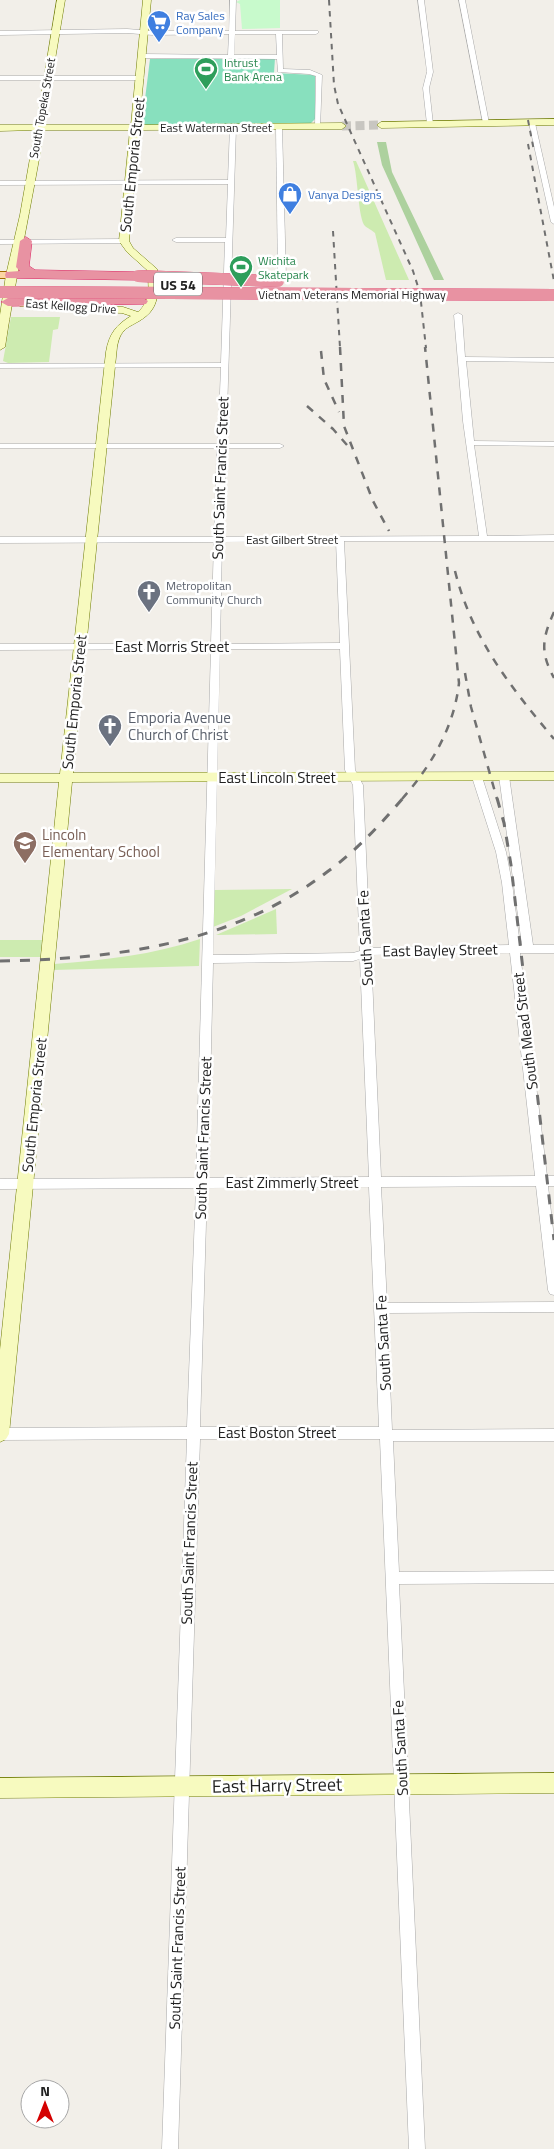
<svg xmlns="http://www.w3.org/2000/svg" width="554" height="2149" viewBox="0 0 554 2149" font-family="'Titillium Web',sans-serif">
	<style>
		.grass { fill: #cdebb0 }
		.forest { fill: #add19e }
		.park { fill: #c8facc }
		.pitch { fill: #88e0be }
		.lines { fill: none; stroke-linecap: round; stroke-linejoin: round }
		.secondary-tunnel { stroke: #c8c6c1; stroke-width: 9; stroke-dasharray: 9 4.5; stroke-linecap: butt }
		.street-casing { stroke: #a9a9a9; stroke-width: 1 }
		.secondary-casing { stroke: #707d05; stroke-width: 1 }
		.primary-casing { stroke: #a06b00; stroke-width: 2 }
		.highway-casing { stroke: #dc2a67; stroke-width: 1 }
		.street { fill: #fff; fill-rule: evenodd }
		.secondary { fill: #f7fabf; fill-rule: evenodd }
		.primary { fill: #fcd6a4; fill-rule: evenodd }
		.highway { fill: #e892a2; fill-rule: evenodd }
		.rail-far2 { stroke: #707070; stroke-width: 2; stroke-dasharray: 5.5 5.5; stroke-linecap: butt }
		.rail-far1 { stroke: #707070; stroke-width: 2.5; stroke-dasharray: 8 8; stroke-linecap: butt }
		.rail { stroke: #707070; stroke-width: 3; stroke-dasharray: 10 10; stroke-linecap: butt }
		.highway-bridge-casing { stroke: #dc2a67; stroke-width: 12; stroke-linecap: butt }
		.highway-bridge { stroke: #e892a2; stroke-width: 12 }
		.labels { text-anchor: middle; dominant-baseline: central; stroke-width: 5; stroke-linejoin: round; paint-order: stroke }
		.far-shop-label { font-size: 12px; fill: #366cbe; stroke: #fff; text-anchor: start }
		.far-leisure-label { font-size: 12px; fill: #27864d; stroke: #fff; text-anchor: start }
		.far-street-label { font-size: 12px; fill: #222; stroke: #fff }
		.far-worship-label { font-size: 12px; fill: #5b616d; stroke: #fff; text-anchor: start }
		.shield { fill: #fff; stroke: #646464; stroke-width: 1 }
		.shield-label { font-size: 14px; font-weight: bold; fill: #222 }
		.street-label { font-size: 15px; fill: #222; stroke: #fff }
		.worship-label { font-size: 15px; fill: #5b616d; stroke: #fff; text-anchor: start }
		.education-label { font-size: 15px; fill: #785e54; stroke: #fff; text-anchor: start }
		.near-street-label { font-size: 18px; fill: #222; stroke: #fff }
	</style>
	<rect width="100%" height="100%" fill="#f2efe9"/>
	<g class="grass">
		<path d="M353,161H356L409,280H386L375,233C372,230 367,228 365,226C358,219 358,175 353,161Z"/>
		<polygon points="11,317 60,317 58,329 53,330 49,362 8,363 3,361"/>
		<polygon points="292,889 241,916 213,927 214,890"/>
		<polygon points="276,909 277,934 216,935"/>
		<path d="M200,939L199,966L53,970L54,964C104,960 153,955 200,939Z"/>
		<polygon points="0,940 42,940 40,957 0,957"/>
	</g>
	<polygon class="forest" points="377,142 386,142 392,172 444,280 434,280 382,165"/>
	<polygon class="park" points="240,0 280,0 280,28 242,29 240,4 236,2"/>
	<polygon class="pitch" points="275,58 274,73 315,75 315,119 310,124 146,125 142,123 150,59"/>
	<g class="lines">
		<polyline class="secondary-tunnel" points="342,126 381,125"/>
		<g class="street-casing">
			<g id="street">
				<path d="M230,0H236L235,31H318V33L316,34H282L283,69L310,70L322,75L320,128L315,127L316,76L309,74L278,72L277,59L143,58L140,56L143,54L228,55L229,34L153,35L127,33L0,35V31L127,29L153,31H229ZM235,34H276L277,55H234Z"/>
				<polygon points="418,0 424,0 433,72 429,88 433,124 430,126 427,124 423,88 427,72"/>
				<polygon points="459,0 465,0 489,123 486,125 483,123"/>
				<polygon points="0,76 141,76 144,78 141,80 0,80"/>
				<polygon points="532,121 535,123 554,207 554,224 551,222 529,123"/>
				<path d="M233,125L236,127L226,444H280L284,446L280,448H226L223,537L479,536L463,421L454,315L458,313L462,315L465,357L554,358V362L466,361L474,441L554,442V446L474,445L487,536L554,535V541H344L355,770L363,785L370,948L509,945L502,883L496,852L472,777L477,774L482,777L506,852L512,883L520,945H522L499,776L504,773L509,776L533,945H554V953H520L547,1176H554V1186H548L554,1238V1295L550,1294L548,1290L536,1186L381,1187L387,1303L554,1302V1312L387,1313L392,1430L554,1429V1441H393L399,1572L554,1571V1583L399,1584L425,2149H409L380,1439H200L178,2149H162L187,1439L0,1440V1428L187,1427L196,1188L0,1189V1179L196,1178L211,649L0,650V644H211L214,542L0,543V537H214L217,448H0V444H218L221,367L0,368V364L221,363L225,242H176L172,240L176,238H226L228,184L0,185V181L228,180L230,127ZM336,541L340,643L220,644L222,542ZM220,649H340L345,770L353,785L360,951L353,953L213,955ZM510,953L535,1176L381,1177L371,955ZM360,959L369,1177L208,1178L213,963L353,961ZM369,1187L379,1427H200L207,1188Z"/>
				<polygon points="279,125 282,127 286,278 282,280 278,278 276,127"/>
				<polygon points="0,240 124,239 128,241 124,243 0,244"/>
			</g>
		</g>
		<g class="secondary-casing">
			<g id="secondary">
				<path d="M57,0H65L44,125H131L143,0H151L139,125L342,123L346,126L342,129L139,130L129,241L133,248L157,269C159,286 160,306 145,317C131,328 121,325 117,347L73,773L554,772V780L72,782L9,1434L6,1439L0,1442V1350L59,782H0V774H60L106,352C109,334 116,325 131,316L122,313L58,311L20,306L15,303L20,300L58,305L123,307L138,312C151,301 149,285 147,270L127,252L119,241L130,130H44C32,203 16,274 5,347L0,350V315L6,275L20,215L35,130L0,131V125H36Z"/>
				<polygon points="554,119 554,125 381,128 377,125 381,122"/>
				<polygon points="554,1773 554,1793 0,1798 0,1778"/>
			</g>
		</g>
		<g class="primary-casing">
			<polygon id="primary" points="0,272 11,272 16,275 11,278 0,278"/>
		</g>
		<g class="highway-casing">
			<g id="highway">
				<polygon points="26,237 32,241 29,266 35,270 138,272 144,276 138,280 6,278 5,275 6,272 20,271 16,267 20,241"/>
				<polygon points="141,297 148,301 146,304 8,306 1,302 8,298"/>
			</g>
		</g>
		<use href="#street" class="street"/>
		<use href="#secondary" class="secondary"/>
		<use href="#primary" class="primary"/>
		<use href="#highway" class="highway"/>
		<g class="rail-far2">
			<polyline points="329,0 334,85 338,104 413,271 420,293 426,348"/>
			<polyline points="528,120 534,151"/>
			<polyline points="528,144 554,281"/>
			<polyline points="333,231 340,348"/>
		</g>
		<g class="rail-far1">
			<polyline points="340,347 344,426 373,501 389,531"/>
			<polyline points="321,351 324,379 339,412"/>
			<polyline points="307,406 333,429 347,445"/>
			<path d="M455,571C472,639 510,686 554,739"/>
			<path d="M554,612C542,639 540,652 554,678"/>
			<polyline points="465,673 471,707 497,799"/>
			<path d="M402,799C431,766 454,728 459,683L425,347"/>
		</g>
		<g class="rail">
			<polyline points="497,798 504,823 511,865 554,1240"/>
			<path d="M0,961C115,959 233,944 327,872C356,851 380,825 403,798"/>
		</g>
		<g class="highway-bridge-casing">
			<g id="highway-bridge">
				<polyline points="138,276 278,281"/>
				<polyline points="0,292 554,295"/>
			</g>
		</g>
		<use href="#highway-bridge" class="highway-bridge"/>
	</g>
	<defs>
		<g id="supermarket-pin" transform="scale(1.25)"><path d="M0 17L-7.5 6A9.5 9.5 0 1 1 7.5 6Z" fill="#3f7fe0" stroke="#fff"/><path d="M-6-5.5h2.5l.6 2H6L4.5 2H-2.5L-4.4-4H-6ZM-1.5 3.2a1.3 1.3 0 1 0 .1 0ZM3 3.2a1.3 1.3 0 1 0 .1 0Z" fill="#fff"/></g>
		<g id="stadium-pin" transform="scale(1.25)"><path d="M0 17L-7.5 6A9.5 9.5 0 1 1 7.5 6Z" fill="#2e9e5b" stroke="#fff"/><path d="M0-5a6.5 5 0 1 0 0 10a6.5 5 0 1 0 0-10ZM-3.5-1.8h7v3.6h-7Z" fill="#fff"/></g>
		<g id="shop-pin" transform="scale(1.25)"><path d="M0 17L-7.5 6A9.5 9.5 0 1 1 7.5 6Z" fill="#3f7fe0" stroke="#fff"/><path d="M-5-2.5h2.3a2.7 3.5 0 0 1 5.4 0H5L5.5 6h-11ZM-1.5-2.5h3a1.5 2.3 0 0 0-3 0Z" fill="#fff"/></g>
		<g id="church-pin" transform="scale(1.25)"><path d="M0 17L-7.5 6A9.5 9.5 0 1 1 7.5 6Z" fill="#6b7280" stroke="#fff"/><path d="M-1.2-6h2.4v3.5h3.3v2.4h-3.3V6h-2.4V-.1h-3.3v-2.4h3.3Z" fill="#fff"/></g>
		<g id="school-pin" transform="scale(1.25)"><path d="M0 17L-7.5 6A9.5 9.5 0 1 1 7.5 6Z" fill="#8d6e63" stroke="#fff"/><path d="M0-5L7-2L0 1L-7-2ZM-4 1L0 2.5L4 1V4Q0 6-4 4Z" fill="#fff"/></g>
	</defs>
	<g fill-rule="evenodd">
		<use href="#supermarket-pin" x="159" y="22"/>
		<use href="#stadium-pin" x="206" y="69"/>
		<use href="#shop-pin" x="290" y="194"/>
		<use href="#stadium-pin" x="241" y="267"/>
		<use href="#church-pin" x="149" y="592"/>
		<use href="#church-pin" x="110" y="726"/>
		<use href="#school-pin" x="25" y="843"/>
	</g>
	<g class="labels">
		<g class="far-shop-label">
			<text x="176" y="15">Ray Sales<tspan x="176" dy="14">Company</tspan></text>
			<text x="308" y="194">Vanya Designs</text>
		</g>
		<g class="far-leisure-label">
			<text x="224" y="62">Intrust<tspan x="224" dy="14">Bank Arena</tspan></text>
			<text x="258" y="260">Wichita<tspan x="258" dy="14">Skatepark</tspan></text>
		</g>
		<g class="far-street-label">
			<text transform="translate(42 108) rotate(-80)">South Topeka Street</text>
			<text x="216" y="127">East Waterman Street</text>
			<text x="352" y="294">Vietnam Veterans Memorial Highway</text>
			<text transform="translate(71 306) rotate(4)">East Kellogg Drive</text>
			<text x="292" y="539">East Gilbert Street</text>
		</g>
		<g class="far-worship-label">
			<text x="166" y="585">Metropolitan<tspan x="166" dy="14">Community Church</tspan></text>
		</g>
		<rect class="shield" x="154" y="272.5" width="48" height="23" rx="4"/>
		<g class="shield-label">
			<text x="178" y="284">US 54</text>
		</g>
		<g class="street-label">
			<text transform="translate(132 165) rotate(-84)">South Emporia Street</text>
			<text transform="translate(220 478) rotate(-88)">South Saint Francis Street</text>
			<text x="172" y="646">East Morris Street</text>
			<text transform="translate(74 702) rotate(-84)">South Emporia Street</text>
			<text x="277" y="777">East Lincoln Street</text>
			<text transform="translate(365 938) rotate(-93)">South Santa Fe</text>
			<text transform="translate(440 950) rotate(-1)">East Bayley Street</text>
			<text transform="translate(525 1031) rotate(-97)">South Mead Street</text>
			<text transform="translate(34 1105) rotate(-84)">South Emporia Street</text>
			<text transform="translate(203 1138) rotate(-88)">South Saint Francis Street</text>
			<text x="292" y="1182">East Zimmerly Street</text>
			<text transform="translate(383 1343) rotate(-93)">South Santa Fe</text>
			<text x="277" y="1432">East Boston Street</text>
			<text transform="translate(189 1543) rotate(-88)">South Saint Francis Street</text>
			<text transform="translate(400 1748) rotate(-93)">South Santa Fe</text>
			<text transform="translate(177 1948) rotate(-88)">South Saint Francis Street</text>
		</g>
		<g class="worship-label">
			<text x="128" y="717">Emporia Avenue<tspan x="128" dy="17">Church of Christ</tspan></text>
		</g>
		<g class="education-label">
			<text x="42" y="834">Lincoln<tspan x="42" dy="17">Elementary School</tspan></text>
		</g>
		<g class="near-street-label">
			<text transform="translate(277 1785) rotate(-1)">East Harry Street</text>
		</g>
	</g>
	<g transform="translate(45 2104)"><circle r="24" fill="#ffffff" stroke="#a7a7a7"/>
	<path d="M0-4L9 19L0 12L-9 19Z" fill="#d40000"/>
	<text y="-8" font-size="14" font-weight="bold" text-anchor="middle" fill="#222222">N</text>
	</g>
</svg>
